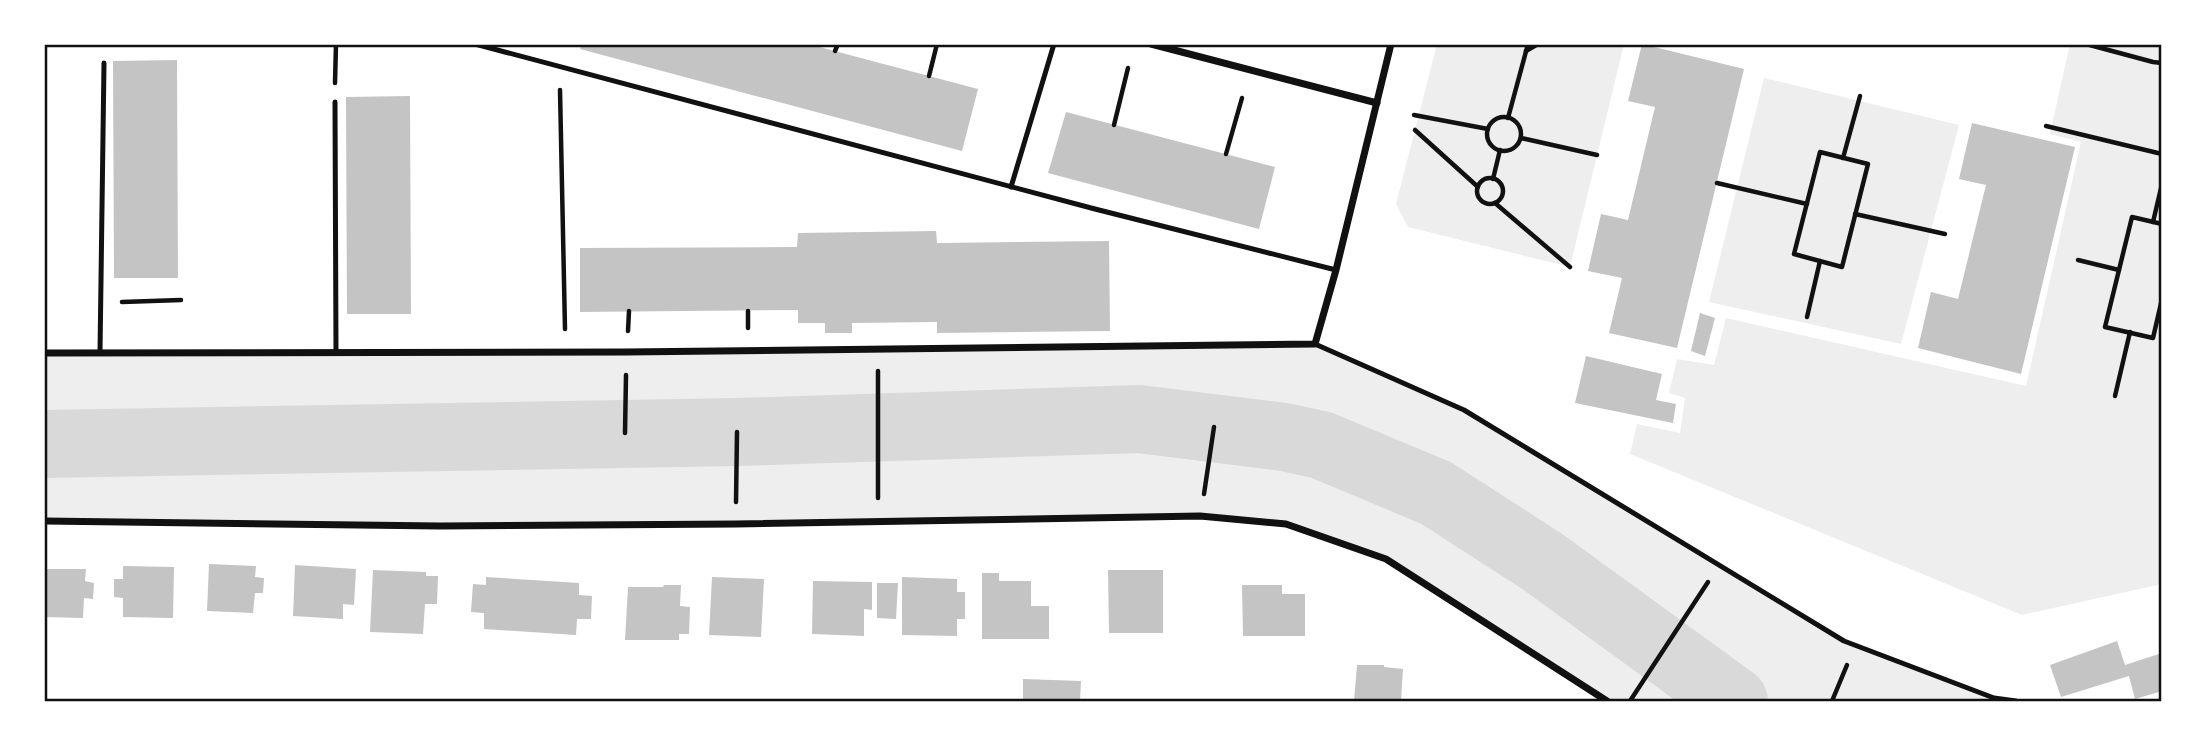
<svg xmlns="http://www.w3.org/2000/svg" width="2206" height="745" viewBox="0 0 2206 745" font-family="'Archivo Narrow',sans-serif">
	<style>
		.green { fill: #eee }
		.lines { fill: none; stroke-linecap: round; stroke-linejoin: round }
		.river { stroke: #d9d9d9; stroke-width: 68 }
		.building { fill: #c4c4c4 }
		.path { stroke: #111; stroke-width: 4.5 }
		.service { stroke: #111; stroke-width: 5 }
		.minor { stroke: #111; stroke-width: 7 }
		.neatline { fill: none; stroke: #111; stroke-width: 2.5 }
	</style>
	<rect width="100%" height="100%" fill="#fff"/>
	<g class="green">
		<polygon points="1437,44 1624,44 1570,267 1408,227 1396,204"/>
		<polygon points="2070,44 2151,44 2162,46 2162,584 2022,615 1630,454 1637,424 1680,433 1685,398 1669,393 1677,359 1714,365 1726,318 2026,386 2081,142 2050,134"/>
		<polygon points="1764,78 1959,125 1901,344 1709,302"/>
		<polygon points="1315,344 1464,410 1844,641 1993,698 2016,701 1607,701 1386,559 1286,524 1200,516 736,524 44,521 44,353"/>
	</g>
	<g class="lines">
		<polyline class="river" points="44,444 737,432 1139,419 1284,437 1321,445 1436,493 1543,562 1734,701"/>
	</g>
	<g class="building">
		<polygon points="582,44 808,44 978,89 962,151 580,49"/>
		<polygon points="1642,44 1744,69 1677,348 1609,333 1622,278 1588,271 1601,214 1628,220 1655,107 1628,101"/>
		<polygon points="177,60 178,278 114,278 113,61"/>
		<polygon points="410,96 411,314 347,314 346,97"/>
		<polygon points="1066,112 1275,167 1259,229 1048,173"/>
		<polygon points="1972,123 2075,147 2021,374 1918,348 1931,292 1958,299 1986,185 1959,179"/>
		<polygon points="936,231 937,243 1109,241 1110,331 937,333 937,322 852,323 852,333 825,333 825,323 798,323 798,310 580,312 580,248 797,247 798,233"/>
		<polygon points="1700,313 1715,318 1705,356 1691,351"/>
		<polygon points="1586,356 1662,374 1656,400 1676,404 1673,423 1575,403"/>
		<polygon points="209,564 256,566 255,577 264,578 263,593 255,593 253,613 207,611"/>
		<polygon points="295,565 356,569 354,605 343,604 343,619 293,616"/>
		<polygon points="123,566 174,567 173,618 123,617 123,598 114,597 114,579 123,579"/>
		<polygon points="44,569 86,569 85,581 94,583 93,599 84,598 83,618 44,617"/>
		<polygon points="373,570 426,572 426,576 438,576 437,604 425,604 423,634 370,632"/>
		<polygon points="1108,570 1163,570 1163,633 1109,633"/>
		<polygon points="982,573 999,573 999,581 1031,581 1031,606 1049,606 1049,639 982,639"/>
		<polygon points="486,577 579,583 579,595 592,596 591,619 577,619 576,635 484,629 484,613 471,612 473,584 486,585"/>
		<polygon points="712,577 764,579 761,637 709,635"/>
		<polygon points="902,577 957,579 957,592 965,592 965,619 957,619 957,636 902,635"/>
		<polygon points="813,581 872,582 872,610 864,609 864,636 812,634"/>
		<polygon points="877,583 898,583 896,619 877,618"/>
		<polygon points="664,585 681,585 680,606 690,607 689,634 679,634 679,640 625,640 628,587 663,587"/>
		<polygon points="1242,585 1282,585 1282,594 1305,594 1305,636 1243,636"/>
		<polygon points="2117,641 2125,665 2162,653 2162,691 2135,699 2129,676 2061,697 2050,665"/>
		<polygon points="1357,665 1384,665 1384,667 1403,669 1401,701 1354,701"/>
		<polygon points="1023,679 1081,681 1080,701 1023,701"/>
	</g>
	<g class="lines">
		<g class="path">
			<polyline points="2086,44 2153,62 2162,63"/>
			<polyline points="835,51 838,44"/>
			<polyline points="1526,51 1538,44"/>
			<polyline points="929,76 937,44"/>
			<polyline points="335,83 336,44"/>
			<polyline points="560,90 565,329"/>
			<polyline points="1414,115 1488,129"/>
			<circle cx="1504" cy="134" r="17"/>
			<polyline points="1508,118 1528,44"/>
			<polyline points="1114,125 1128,68"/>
			<polyline points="2046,126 2162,154"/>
			<polyline points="1415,130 1478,187"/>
			<polyline points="1521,138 1597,155"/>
			<polygon points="1820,152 1868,164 1842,267 1794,254"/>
			<polyline points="1226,154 1242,98"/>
			<polyline points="1843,158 1860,96"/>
			<circle cx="1490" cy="191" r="13"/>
			<polyline points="1493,179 1500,150"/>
			<polyline points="1717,183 1807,204"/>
			<polyline points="1495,203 1570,267"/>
			<polyline points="1855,214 1945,234"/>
			<polyline points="2153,222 2162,184"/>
			<polyline points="2162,224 2132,217 2105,327 2153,338 2162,299"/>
			<polyline points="2078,260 2119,270"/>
			<polyline points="122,302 181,300"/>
			<polyline points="1807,317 1820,261"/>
			<polyline points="748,328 748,311"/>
			<polyline points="628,331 629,311"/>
			<polyline points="878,371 878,498"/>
			<polyline points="2115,396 2130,332"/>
			<polyline points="625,433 626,375"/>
			<polyline points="1204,494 1214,427"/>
			<polyline points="736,502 737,432"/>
			<polyline points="1630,701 1708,582"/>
			<polyline points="1832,701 1847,665"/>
		</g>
		<g class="service">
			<polyline points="475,44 1095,209 1336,270"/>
			<polyline points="335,102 336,353"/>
			<polyline points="1011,187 1054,44"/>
			<polyline points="1315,344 1464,410 1844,641 1994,698 2016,701"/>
			<polyline points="100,353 104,63"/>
		</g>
		<g class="minor">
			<polyline points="1151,44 1377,103"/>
			<polyline points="44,353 626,352 1315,344 1336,270 1391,44"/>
			<polyline points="44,521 440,526 736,524 1200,516 1286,524 1386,559 1607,701"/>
		</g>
	</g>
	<rect width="2206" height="745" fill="none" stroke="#ffffff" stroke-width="91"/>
	<rect x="46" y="46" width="2114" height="654" class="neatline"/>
</svg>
